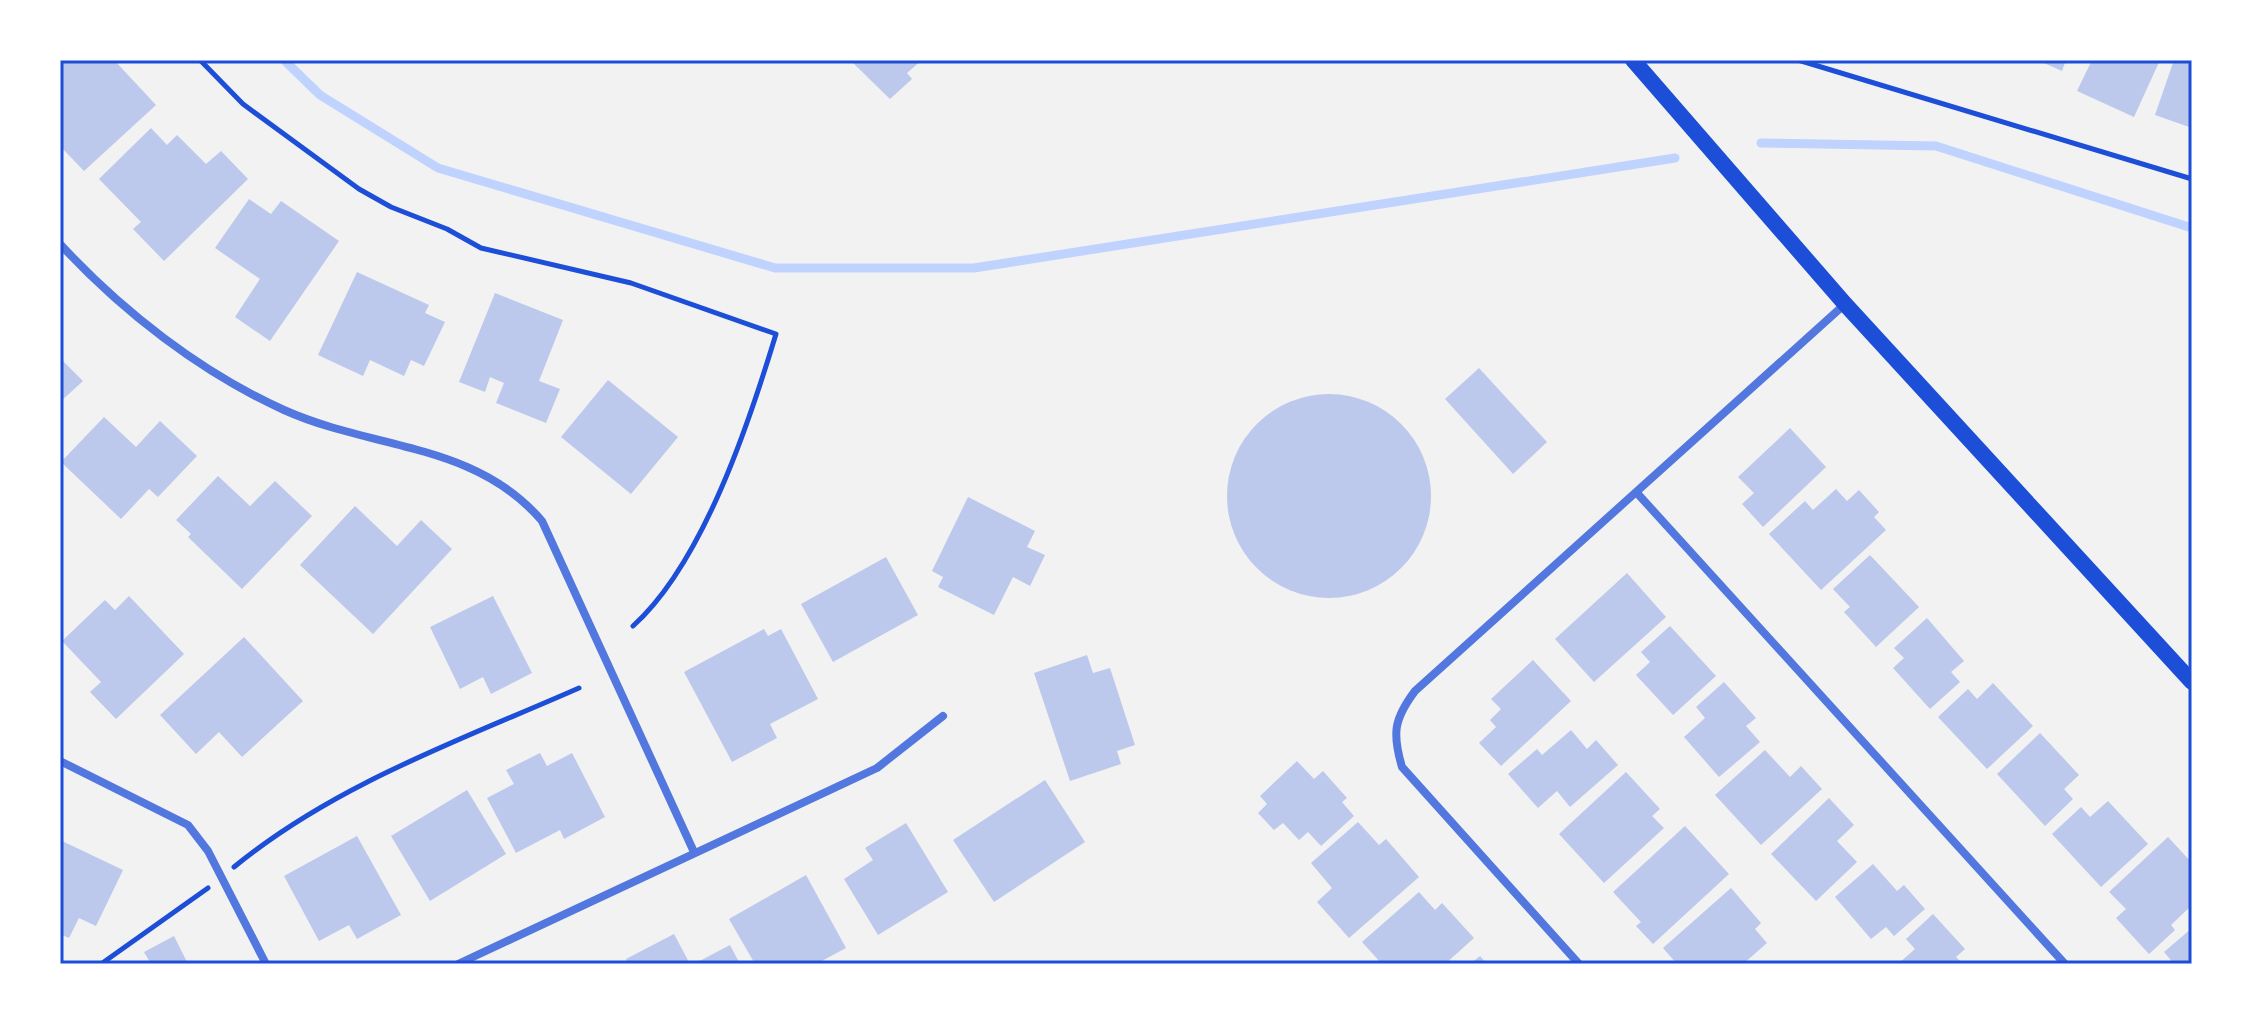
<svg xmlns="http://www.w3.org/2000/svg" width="2252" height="1024" viewBox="0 0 2252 1024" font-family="'IBM Plex Serif',serif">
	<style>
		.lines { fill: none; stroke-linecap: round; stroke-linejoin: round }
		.stream { stroke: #bfd3fe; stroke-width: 9 }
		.building { fill: #bdc9ec }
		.path { stroke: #1d4ed8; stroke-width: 5 }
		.minor { stroke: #5277de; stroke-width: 8 }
		.secondary { stroke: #1d4ed8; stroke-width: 16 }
		.neatline { fill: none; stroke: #1d4ed8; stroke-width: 3 }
	</style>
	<rect width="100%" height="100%" fill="#f2f2f2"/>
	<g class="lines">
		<g class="stream">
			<polyline points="284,60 320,95 438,168 775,268 974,268 1675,158"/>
			<polyline points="1761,143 1936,146 2192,228"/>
		</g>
	</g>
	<g class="building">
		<polygon points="63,60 114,60 156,105 84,171 60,146 60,63"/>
		<polygon points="850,60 922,60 907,73 912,79 890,99"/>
		<polygon points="2037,60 2066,60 2062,71"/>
		<polygon points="2092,60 2160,60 2134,117 2077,91"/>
		<polygon points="2174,60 2192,60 2192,128 2155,115"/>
		<polygon points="151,128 167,145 177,135 206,164 221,151 248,179 164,261 133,229 141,222 99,179"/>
		<polygon points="249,199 271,214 281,201 339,241 270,341 235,317 260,279 215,248"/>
		<polygon points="357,272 429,305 425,313 445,322 424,366 411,360 404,376 370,360 363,376 318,355"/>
		<polygon points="495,293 563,320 539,381 560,389 546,423 496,403 504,383 490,377 485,392 459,382"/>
		<polygon points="60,358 83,381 60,402"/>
		<polygon points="1479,368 1547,442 1513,474 1445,399"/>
		<polygon points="608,380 678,437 631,494 561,437"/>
		<circle cx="1329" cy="496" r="102"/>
		<polygon points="104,417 136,447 160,421 197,456 158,497 149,489 121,519 61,462"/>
		<polygon points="1790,428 1826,467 1763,527 1742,504 1754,493 1738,477"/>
		<polygon points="218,476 250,506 275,481 312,516 242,589 188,537 191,534 176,520"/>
		<polygon points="1836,489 1847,501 1859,490 1879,512 1874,517 1886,530 1821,590 1769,534 1805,501 1813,510"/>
		<polygon points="968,497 1035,531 1027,547 1045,555 1030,586 1013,577 994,615 938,587 943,577 932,571"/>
		<polygon points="355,506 397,546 421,520 452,549 373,634 300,565"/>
		<polygon points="1870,555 1919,607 1876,647 1844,612 1850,607 1833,589"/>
		<polygon points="886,557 918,615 833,662 801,604"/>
		<polygon points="1627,573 1666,617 1594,682 1555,639"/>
		<polygon points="129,596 184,654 116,719 90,692 101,682 62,641 105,600 115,610"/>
		<polygon points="493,596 532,673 491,694 483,677 460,689 430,627"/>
		<polygon points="1927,618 1964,661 1951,672 1960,682 1930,709 1893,668 1904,658 1894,648"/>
		<polygon points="1670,626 1716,676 1673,715 1636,675 1650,662 1641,652"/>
		<polygon points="764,629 768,636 781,629 818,699 770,724 777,738 732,762 684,672"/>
		<polygon points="244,637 303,701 242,757 219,732 196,754 160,715"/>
		<polygon points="1087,655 1093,673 1110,668 1135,745 1117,751 1121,764 1070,781 1034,673"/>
		<polygon points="1533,660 1571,701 1501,766 1479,743 1496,727 1490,720 1501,709 1491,699"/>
		<polygon points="1724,682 1756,718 1746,726 1760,742 1719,777 1684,737 1705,718 1696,707"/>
		<polygon points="1993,683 2033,726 1987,769 1938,717 1968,689 1977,699"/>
		<polygon points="1571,730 1587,749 1596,740 1618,765 1570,807 1557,791 1538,808 1508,774 1537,749 1542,755"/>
		<polygon points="2040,733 2079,775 2064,789 2073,799 2045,826 1997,774"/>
		<polygon points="1765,750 1790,777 1801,766 1822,789 1761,845 1715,795"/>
		<polygon points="540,753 547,766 572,753 605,817 564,839 560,830 516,853 487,798 514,784 506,770"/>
		<polygon points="1297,761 1314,779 1323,771 1347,798 1342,802 1354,816 1321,846 1308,832 1299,840 1283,823 1274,830 1258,813 1267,804 1260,796"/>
		<polygon points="1626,772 1660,809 1652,816 1664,828 1604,883 1559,834"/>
		<polygon points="1045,780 1085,842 994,902 953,840"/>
		<polygon points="467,790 506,854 430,901 391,836"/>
		<polygon points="1829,798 1854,825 1837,841 1857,862 1816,901 1771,854"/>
		<polygon points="2108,801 2148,844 2101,887 2052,834 2081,807 2090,817"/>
		<polygon points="1358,822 1379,845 1386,839 1419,877 1349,938 1317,902 1332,888 1311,863"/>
		<polygon points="906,823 948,892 878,935 844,879 873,860 865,848"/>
		<polygon points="1685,826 1729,874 1653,944 1636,926 1641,922 1613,892"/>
		<polygon points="357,836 401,915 357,939 349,925 319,941 284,876"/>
		<polygon points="2168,837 2192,863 2192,905 2171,925 2175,930 2149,954 2116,918 2126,909 2109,892"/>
		<polygon points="60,840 123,870 96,926 79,918 69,938 60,934"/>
		<polygon points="1873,864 1897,891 1904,885 1925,909 1894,936 1886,927 1871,939 1835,897"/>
		<polygon points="806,875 846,948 816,964 755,964 729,919"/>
		<polygon points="1731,888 1761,923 1755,929 1767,943 1743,964 1677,964 1663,948"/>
		<polygon points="1419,892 1435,910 1442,903 1474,938 1445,964 1382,964 1362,942"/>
		<polygon points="1933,914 1965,949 1956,957 1963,964 1898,964 1915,949 1906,939"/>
		<polygon points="2192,928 2192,964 2174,964 2164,952"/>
		<polygon points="674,934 690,964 629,964 626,959"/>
		<polygon points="174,936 188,964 151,964 144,952"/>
		<polygon points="730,945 740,964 694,964"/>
		<polygon points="1480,956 1487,964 1470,964"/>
	</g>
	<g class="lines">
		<g class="path">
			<path d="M200,60L243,104L359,189L391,207L447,229L481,248L631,283L776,334C749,423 703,563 633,626"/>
			<polyline points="1798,60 2192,179"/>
			<path d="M234,867C335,784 461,740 579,688"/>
			<polyline points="101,964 208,888"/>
		</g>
		<g class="minor">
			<path d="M60,244C122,311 200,372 284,410C373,450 475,442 542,521L694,852"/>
			<polyline points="1637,493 2065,964"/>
			<polyline points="60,761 188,825 208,851 266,964"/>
			<polyline points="458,964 877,768 943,716"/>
			<path d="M1579,964L1402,767C1392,733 1394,719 1415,691L1845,304"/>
		</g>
		<polyline class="secondary" points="1633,60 1845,304 2192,682"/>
	</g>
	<rect width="2252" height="1024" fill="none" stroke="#ffffff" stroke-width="124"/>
	<rect x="62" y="62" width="2128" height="900" class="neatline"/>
</svg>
